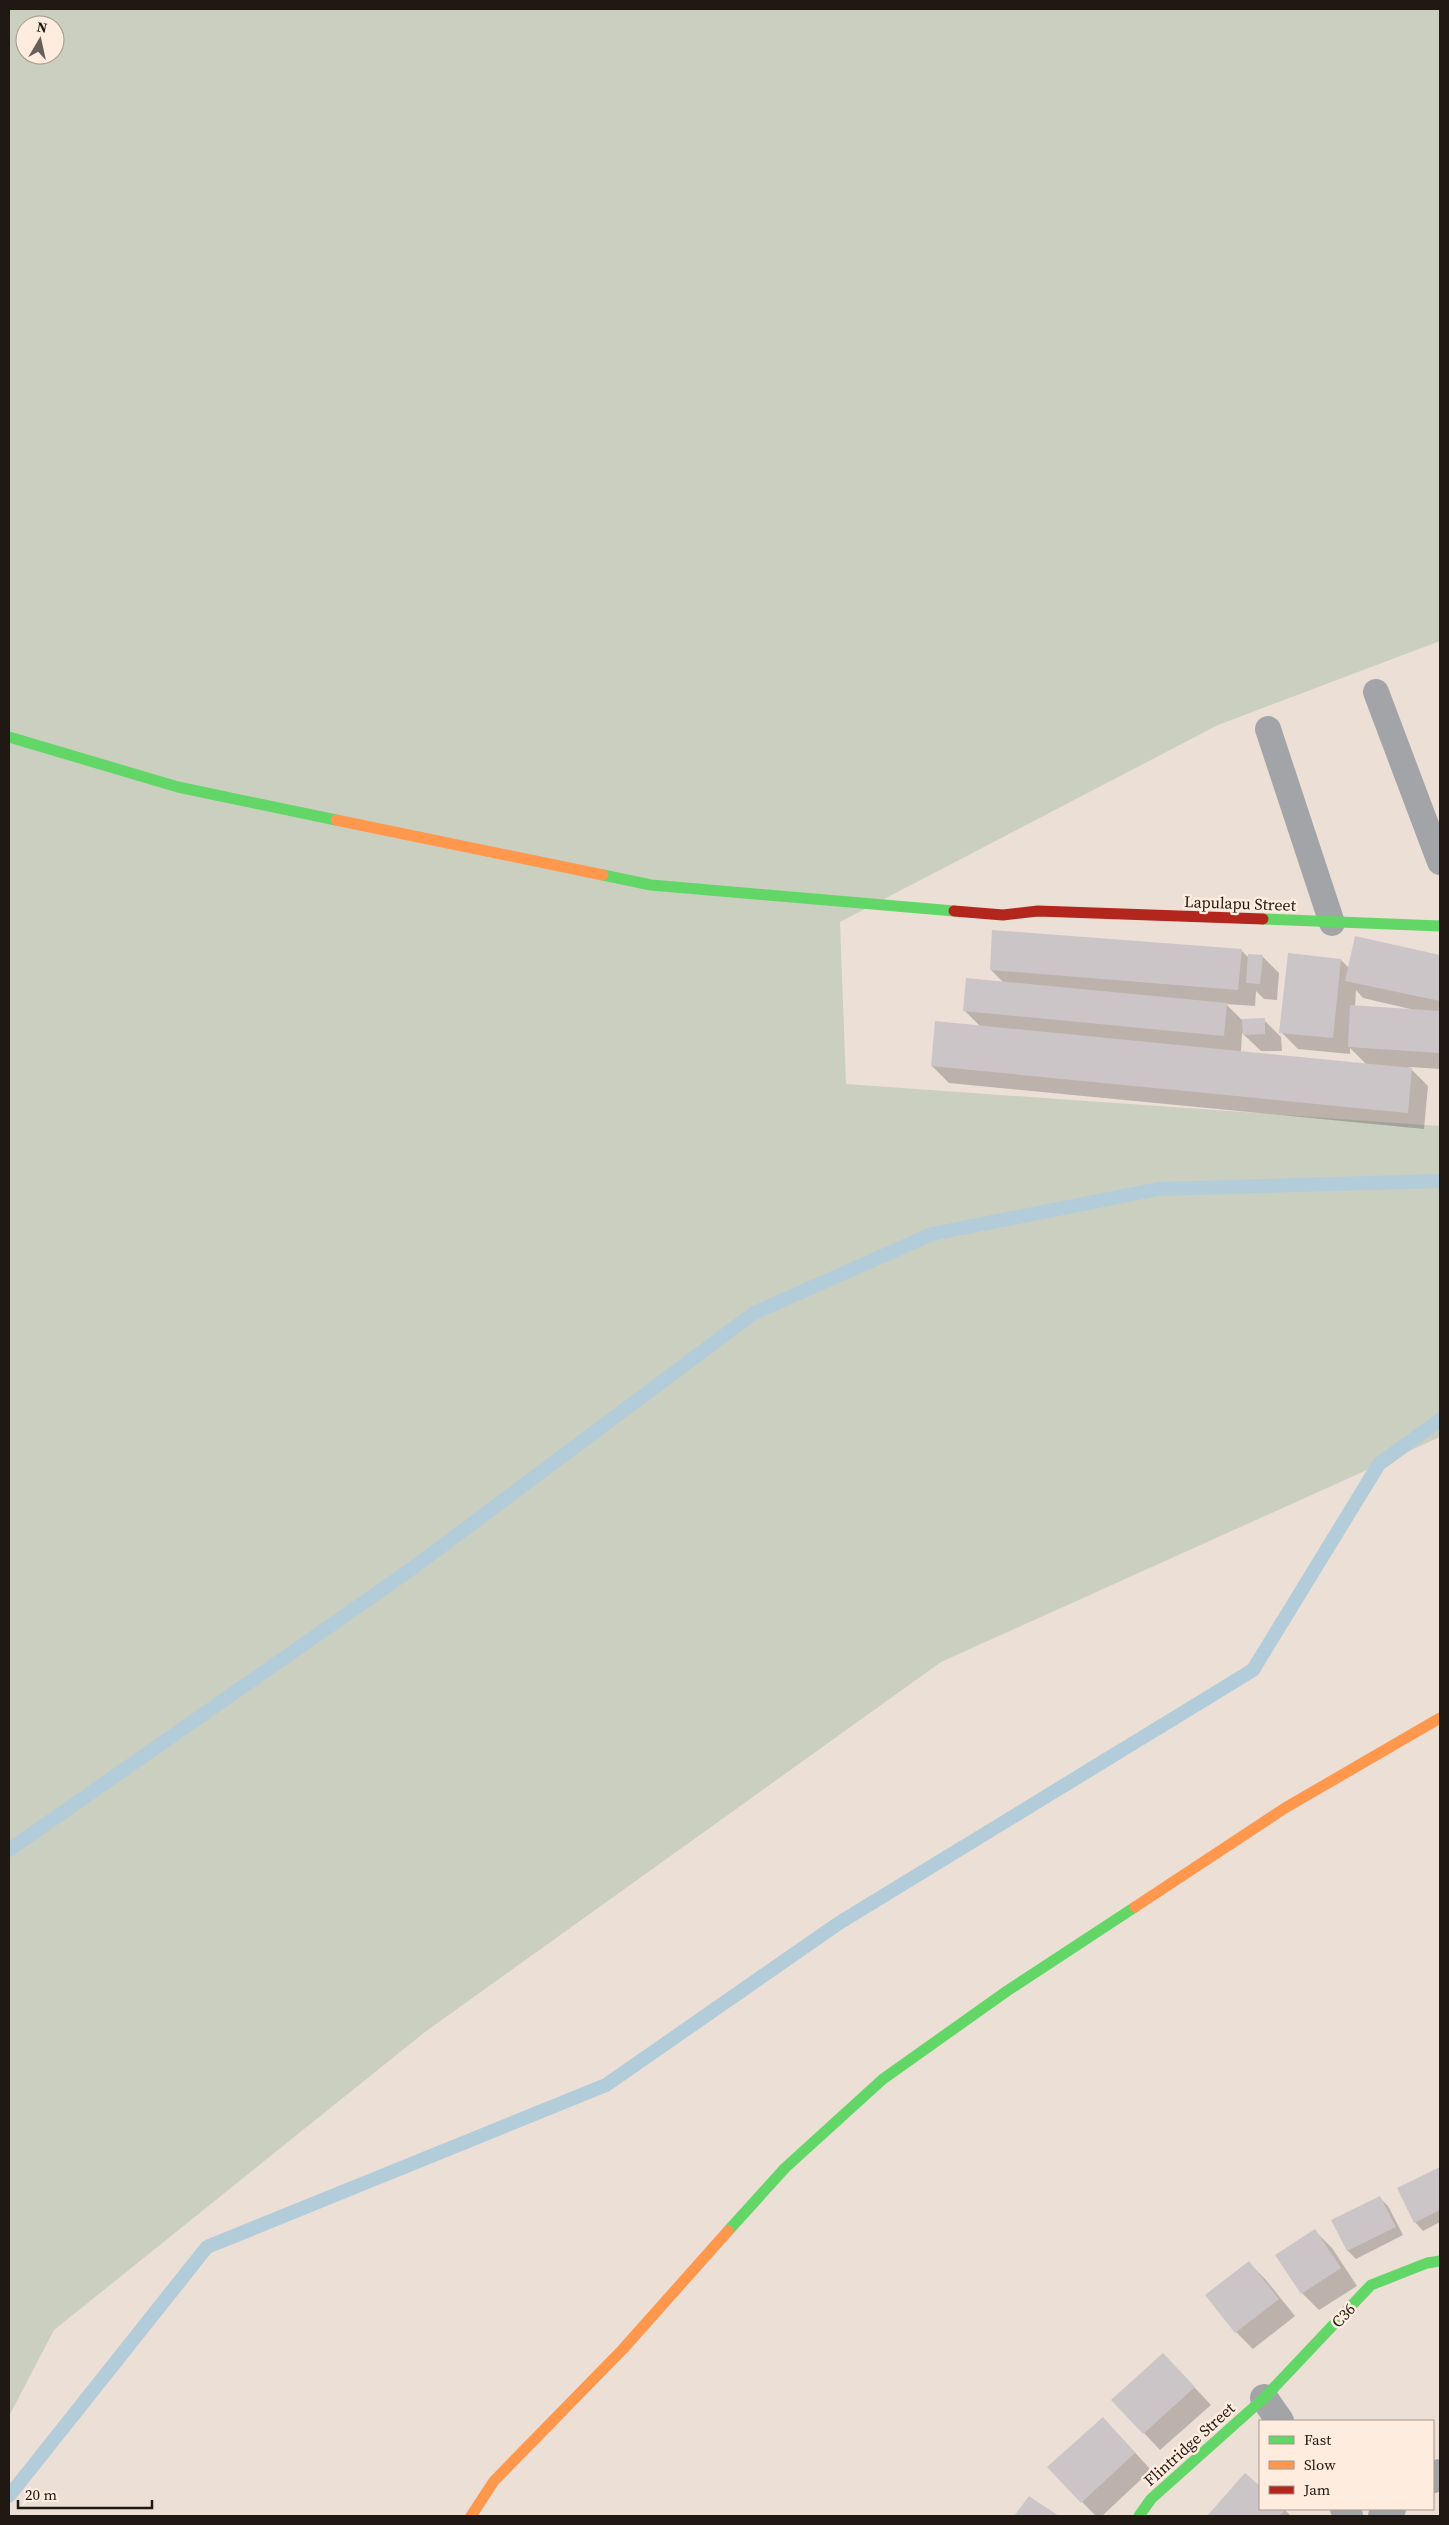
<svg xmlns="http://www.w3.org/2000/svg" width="1449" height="2525" viewBox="0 0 1449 2525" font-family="'Source Serif 4',serif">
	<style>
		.green { fill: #cacfbf; fill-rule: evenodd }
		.shadow { fill: #0003; fill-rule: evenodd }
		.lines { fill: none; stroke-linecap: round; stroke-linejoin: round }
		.stream { stroke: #b3ccda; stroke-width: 14 }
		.building { fill: #ccc5c8 }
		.lane { stroke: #a3a4a7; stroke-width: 26 }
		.street { stroke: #a3a4a7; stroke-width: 28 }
		.fast { stroke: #63d668; stroke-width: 11 }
		.slow { stroke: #ff974d; stroke-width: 11 }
		.jam { stroke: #b3261e; stroke-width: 11 }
		.labels { text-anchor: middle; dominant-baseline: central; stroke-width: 5; stroke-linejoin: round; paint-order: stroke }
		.street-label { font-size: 16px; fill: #201812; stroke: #feecdf }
	</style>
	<rect width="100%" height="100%" fill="#ecdfd6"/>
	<path class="green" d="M9,9H1440V641L1218,725L840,922L846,1084L1440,1126V1437L941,1662L425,2032L54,2330L9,2416ZM25,25H55V55H25Z"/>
	<g class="shadow">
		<path d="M1356,938L1440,956V1069L1409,1067L1428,1086L1424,1129L949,1083L932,1066L980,1026L964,1010L1004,983L991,970L1241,950L1249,958L1262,956L1279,973L1277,1000L1264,999L1256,991L1255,1006L1226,1004L1243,1021L1264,1020L1281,1037L1282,1051H1261L1242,1033L1241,1052L1367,1065L1350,1048V1054L1298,1049L1281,1032L1341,960L1349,968ZM1356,990L1363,998L1419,1011L1355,1007Z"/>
		<polygon points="1439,2168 1440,2222 1423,2231 1415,2222"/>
		<polygon points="1380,2198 1388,2206 1403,2235 1356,2259 1348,2251 1333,2220"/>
		<polygon points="1315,2231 1332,2248 1357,2286 1319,2310 1302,2293 1277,2255"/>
		<polygon points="1249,2263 1266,2280 1295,2316 1253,2349 1236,2332 1207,2295"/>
		<polygon points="1180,2372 1211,2405 1160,2450 1113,2400"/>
		<polygon points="1119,2435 1151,2470 1102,2516 1096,2516 1082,2502"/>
		<polygon points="1245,2475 1260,2488 1260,2509 1284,2509 1291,2516 1208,2516"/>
	</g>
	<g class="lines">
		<g class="stream">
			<polyline points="9,1850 410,1570 754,1313 932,1234 1158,1189 1440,1181"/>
			<polyline points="9,2496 207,2247 606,2085 839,1923 1253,1670 1379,1464 1440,1420"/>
		</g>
	</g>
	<g class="building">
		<polygon points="992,930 1242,949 1238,990 990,970"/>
		<polygon points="1355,936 1440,955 1440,1001 1345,981"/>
		<polygon points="1288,953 1341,959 1333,1038 1279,1033"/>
		<polygon points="1248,954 1263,955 1260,984 1246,983"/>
		<polygon points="966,978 1227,1003 1224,1036 963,1011"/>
		<polygon points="1350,1005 1440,1011 1440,1053 1348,1047"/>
		<polygon points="1265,1018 1265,1034 1243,1035 1242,1019"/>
		<polygon points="935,1021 1412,1068 1408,1113 931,1066"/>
		<polygon points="1440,2167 1440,2210 1414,2223 1397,2188"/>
		<polygon points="1380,2196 1396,2227 1347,2251 1331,2220"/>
		<polygon points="1315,2229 1341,2268 1301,2294 1275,2255"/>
		<polygon points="1249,2261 1279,2299 1235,2333 1205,2295"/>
		<polygon points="1163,2353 1195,2387 1143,2434 1111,2400"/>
		<polygon points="1103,2417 1135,2453 1081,2503 1047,2467"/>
		<polygon points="1245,2473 1260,2486 1260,2509 1286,2509 1279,2516 1207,2516"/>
		<polygon points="1029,2496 1059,2516 1014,2516"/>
	</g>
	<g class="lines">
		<g class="lane">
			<polyline points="1376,692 1440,862"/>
			<polyline points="1268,729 1332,923"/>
		</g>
		<g class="street">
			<polyline points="1264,2398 1280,2421"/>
			<polyline points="1433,2479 1440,2473"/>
			<polyline points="1344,2509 1349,2516"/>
			<polyline points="1382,2516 1392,2509"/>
		</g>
		<g class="fast">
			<polyline points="9,737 178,787 336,820"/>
			<polyline points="603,875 651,885 954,911"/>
			<polyline points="1263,919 1440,926"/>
			<polyline points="728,2231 785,2168 883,2079 1007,1991 1135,1907"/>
			<polyline points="1139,2516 1151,2499 1264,2398 1371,2285 1427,2263 1440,2261"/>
		</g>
		<g class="slow">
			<polyline points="336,820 603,875"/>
			<polyline points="1135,1907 1285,1808 1440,1718"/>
			<polyline points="471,2516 494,2481 623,2349 728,2231"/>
		</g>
		<polyline class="jam" points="954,911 1003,915 1038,911 1263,919"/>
	</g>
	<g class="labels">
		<g class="street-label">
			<text transform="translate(1240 903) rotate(2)">Lapulapu Street</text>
			<text transform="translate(1343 2315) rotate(-47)">C36</text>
			<text transform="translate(1189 2444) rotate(-42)">Flintridge Street</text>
		</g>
	</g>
	<rect width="1449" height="2525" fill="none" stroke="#201812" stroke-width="20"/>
	<rect x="1259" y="2420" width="175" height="90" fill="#feecdf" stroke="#a5978d"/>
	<rect x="1269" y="2436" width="25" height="8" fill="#63d668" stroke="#a5978d"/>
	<text x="1304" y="2445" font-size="15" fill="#201812">Fast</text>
	<rect x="1269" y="2461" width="25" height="8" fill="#ff974d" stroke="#a5978d"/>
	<text x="1304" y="2470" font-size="15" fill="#201812">Slow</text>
	<rect x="1269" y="2486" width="25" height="8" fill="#b3261e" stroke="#a5978d"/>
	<text x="1304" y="2495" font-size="15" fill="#201812">Jam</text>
	<g transform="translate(40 40) rotate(9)"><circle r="24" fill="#feecdf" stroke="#a5978d"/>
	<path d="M0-4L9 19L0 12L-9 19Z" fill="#675e57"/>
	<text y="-8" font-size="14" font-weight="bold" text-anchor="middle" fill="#201812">N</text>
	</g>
	<path d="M18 2500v8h134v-8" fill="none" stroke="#201812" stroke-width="2.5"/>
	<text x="25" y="2500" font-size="15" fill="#201812" stroke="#feecdf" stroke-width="4" paint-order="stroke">20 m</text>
</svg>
